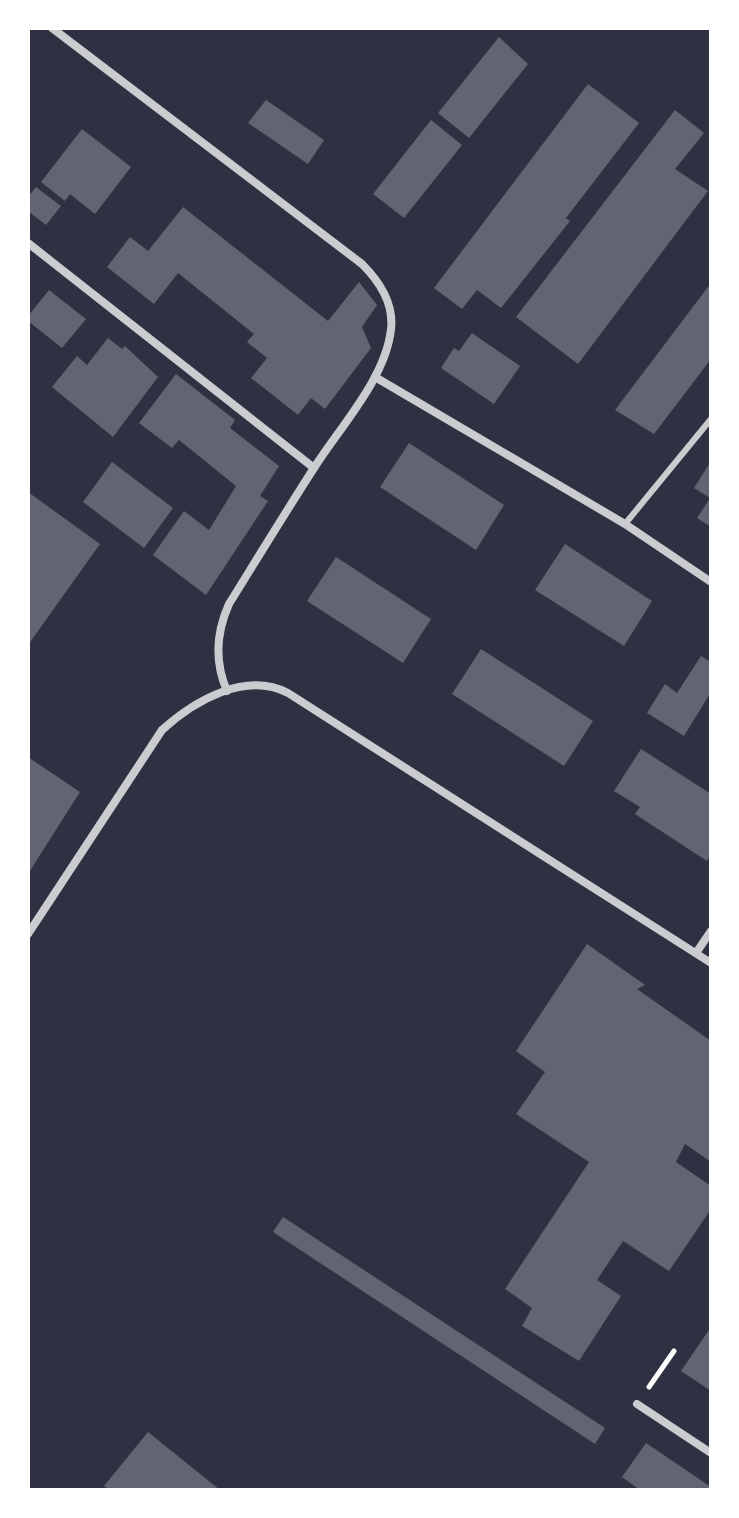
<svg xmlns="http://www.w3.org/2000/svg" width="739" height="1518" viewBox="0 0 739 1518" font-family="'DM Sans',sans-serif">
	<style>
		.building { fill: #626471 }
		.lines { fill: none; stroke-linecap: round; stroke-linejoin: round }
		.path { stroke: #fff; stroke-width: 5 }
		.service { stroke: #caccd0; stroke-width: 6 }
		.minor { stroke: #caccd0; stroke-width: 8 }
	</style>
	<rect width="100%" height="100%" fill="#2d3142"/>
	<g class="building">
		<polygon points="499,37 528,64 469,138 438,113"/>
		<polygon points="588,84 639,123 566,218 570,221 501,308 477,290 462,309 434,288"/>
		<polygon points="266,100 324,140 308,164 248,123"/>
		<polygon points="675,110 704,133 675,169 708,191 578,364 516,317"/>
		<polygon points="431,120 462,145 404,218 373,194"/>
		<polygon points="82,129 131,167 95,214 70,194 65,201 41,182"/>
		<polygon points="36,187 61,206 46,225 28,211 28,197"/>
		<polygon points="183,207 328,321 359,282 377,305 362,327 371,348 325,409 311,398 298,415 251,378 267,358 247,342 254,334 178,273 154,304 107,267 130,237 148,251"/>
		<polygon points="711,283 711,359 654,434 615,410"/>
		<polygon points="49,290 86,319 62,348 28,321 28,316"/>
		<polygon points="472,333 520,366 494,404 441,368 454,348 459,351"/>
		<polygon points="108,338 122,349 125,346 158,377 113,437 52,387 77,356 87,365"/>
		<polygon points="176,374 235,420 230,428 279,466 260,496 268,501 206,595 153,555 184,511 209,530 236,486 179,440 172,448 139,423"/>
		<polygon points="409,443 504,505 476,550 380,487"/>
		<polygon points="711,461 711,527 697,518 710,498 694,488"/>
		<polygon points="112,462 173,508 144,548 83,502"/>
		<polygon points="28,492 100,544 28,645"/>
		<polygon points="565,544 652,601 624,646 535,590"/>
		<polygon points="336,557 431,619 403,663 307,601"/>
		<polygon points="481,649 593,721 564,766 452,694"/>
		<polygon points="701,656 711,662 711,692 684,736 647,713 665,684 677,693"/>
		<polygon points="641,749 711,794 711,854 707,861 635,814 640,807 614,791"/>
		<polygon points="28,757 80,792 28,874"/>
		<polygon points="587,944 645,985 637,989 711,1041 711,1162 685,1144 676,1162 711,1186 711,1209 669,1271 623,1241 597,1280 621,1296 579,1361 522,1326 532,1308 505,1289 589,1162 516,1114 545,1072 516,1051"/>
		<polygon points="283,1217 605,1428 595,1444 273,1232"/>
		<polygon points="711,1327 711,1391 681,1371"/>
		<polygon points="148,1432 220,1490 110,1490 104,1486"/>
		<polygon points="646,1443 711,1487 711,1490 640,1490 622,1477"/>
	</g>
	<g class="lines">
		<polyline class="path" points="649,1387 674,1351"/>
		<polyline class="service" points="625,524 711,419"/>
		<g class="minor">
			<path d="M52,28L362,264C379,281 394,303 391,329C386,378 340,427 314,468C285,513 257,559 229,604C216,633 214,661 227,691"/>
			<polyline points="28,243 314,468"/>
			<polyline points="375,377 625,524 711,582"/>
			<path d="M28,934L162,730C194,701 245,671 288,693L711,963"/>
			<polyline points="696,953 711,931"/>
			<polyline points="637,1404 711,1453"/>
		</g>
	</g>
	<rect width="739" height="1518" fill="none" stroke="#ffffff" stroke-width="60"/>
</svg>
